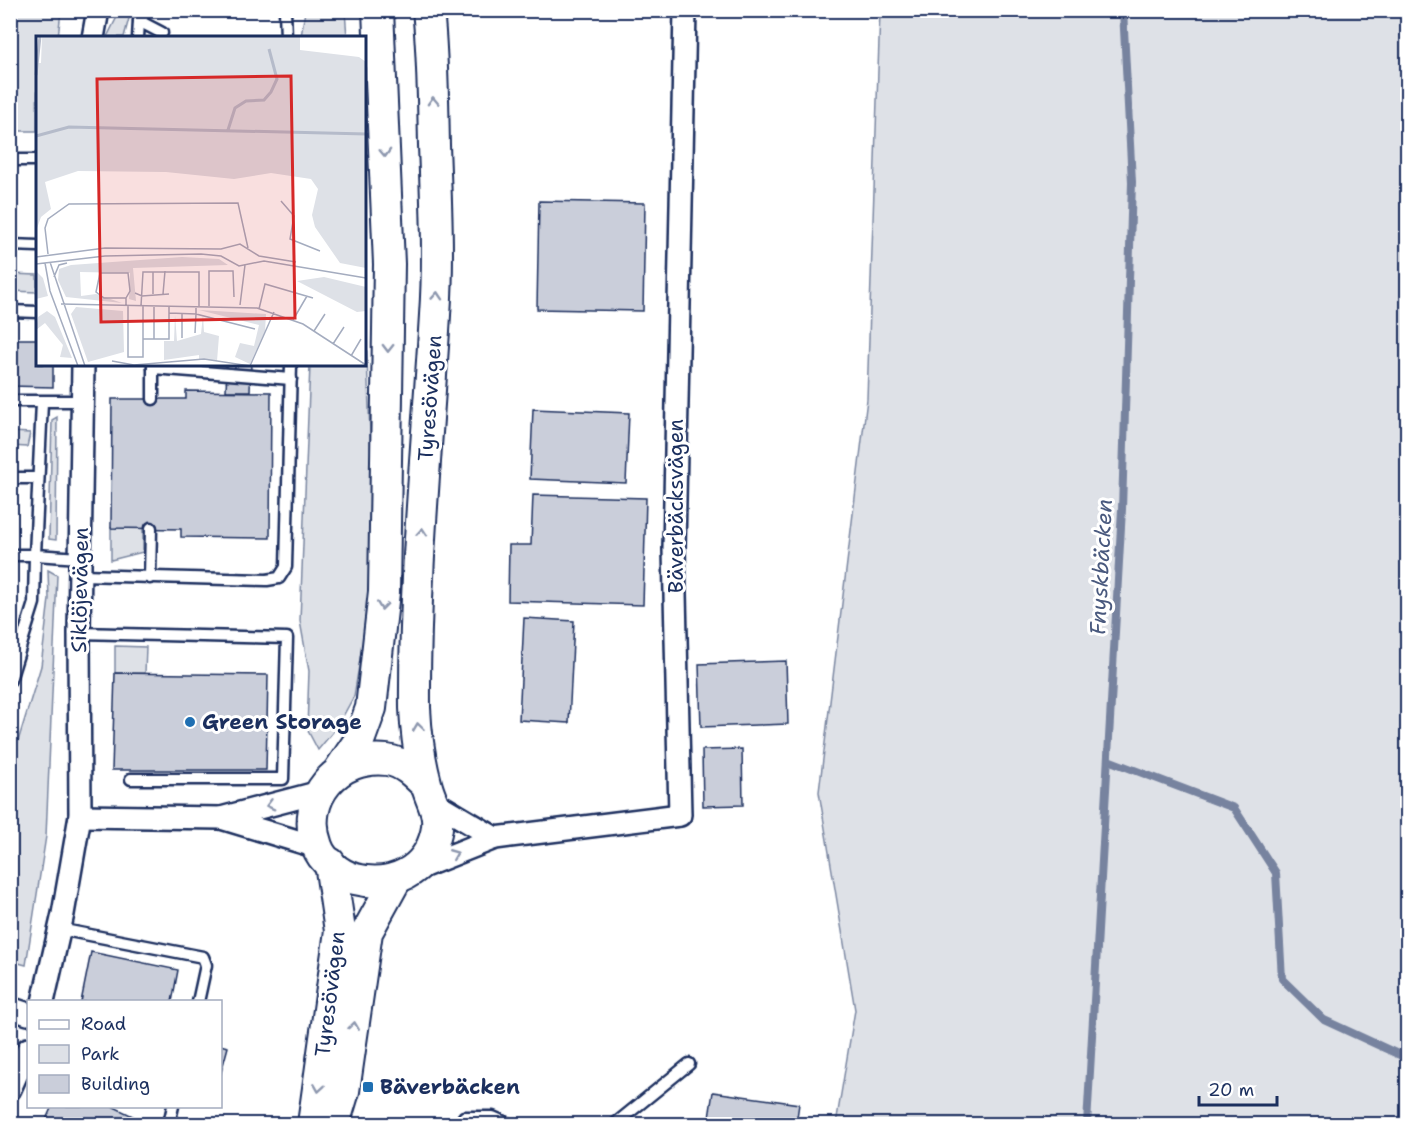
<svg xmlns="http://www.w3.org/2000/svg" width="1418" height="1135" viewBox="0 0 1418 1135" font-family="'Shantell Sans',sans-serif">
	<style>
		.green { fill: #dee1e7; stroke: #7c88a2; stroke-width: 1.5 }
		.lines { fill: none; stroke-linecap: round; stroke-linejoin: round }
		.stream { stroke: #77839f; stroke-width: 8 }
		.building { fill: #caceda; stroke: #1b2f5e; stroke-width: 1.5 }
		.service-casing { stroke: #1b2f5e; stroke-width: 15 }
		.minor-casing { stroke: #1b2f5e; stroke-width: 26 }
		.secondary-casing { stroke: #1b2f5e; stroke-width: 34 }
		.service { stroke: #fff; stroke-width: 10 }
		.minor { stroke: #fff; stroke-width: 21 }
		.secondary { stroke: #fff; stroke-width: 30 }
		.oneway { stroke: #8d97ae }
		.poi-dot { fill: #1f6fb2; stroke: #fff; stroke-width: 2 }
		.labels { text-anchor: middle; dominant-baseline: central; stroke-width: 6; stroke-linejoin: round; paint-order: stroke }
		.street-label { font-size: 21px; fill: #1b2f5e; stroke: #fff }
		.poi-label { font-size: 21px; font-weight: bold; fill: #1b2f5e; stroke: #fff; text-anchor: start }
		.water-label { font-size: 22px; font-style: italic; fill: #49597e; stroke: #fff }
		.inset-river { fill: none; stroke: #b5bbca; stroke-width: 3 }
		.inset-road { fill: none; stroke: #a4acbf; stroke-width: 1.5 }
		.view { fill: #d62828; fill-opacity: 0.15; stroke: #d62828; stroke-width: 3 }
		.inset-edge { fill: none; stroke: #1b2f5e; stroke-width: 3 }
	</style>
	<rect width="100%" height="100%" fill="#fff"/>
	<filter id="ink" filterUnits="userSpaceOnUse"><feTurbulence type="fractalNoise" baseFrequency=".0167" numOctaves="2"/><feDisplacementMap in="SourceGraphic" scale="12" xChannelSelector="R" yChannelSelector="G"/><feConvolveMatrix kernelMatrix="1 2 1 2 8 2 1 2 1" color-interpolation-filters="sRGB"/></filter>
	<g filter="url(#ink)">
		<g class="green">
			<polygon points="11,10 61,11 58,37 38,38 37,131 11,131"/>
			<polygon points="120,11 131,11 124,37 107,37"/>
			<polygon points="305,11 345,11 347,37 301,37"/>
			<polygon points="880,11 1407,11 1407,1124 836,1124 855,1010 819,792 867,399"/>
			<polygon points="11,274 37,275 37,292 11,291"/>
			<polygon points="365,307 372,484 372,587 354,696 337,727 318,750 307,729 309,671 300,621 310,365 364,364"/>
			<polygon points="57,417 56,540 49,539 52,420"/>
			<polygon points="11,432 30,433 27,447 11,446"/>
			<polygon points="111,528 143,528 143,552 111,560"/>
			<polygon points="48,570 57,575 46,836 26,965 11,961 11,764 41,666 49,599"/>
			<polygon points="115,646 146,647 145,673 115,673"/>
		</g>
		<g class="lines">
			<g class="stream">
				<polyline points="1108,760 1234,808 1276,873 1282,979 1324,1020 1402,1056 1408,1054"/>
				<polyline points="1087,1124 1122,509 1132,182 1123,10"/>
			</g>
		</g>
		<g class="building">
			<polygon points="539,201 645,203 643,311 537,309"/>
			<polygon points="10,339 38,339 38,364 53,364 53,387 10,386"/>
			<polygon points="251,364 250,391 226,391 227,367 163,365"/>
			<polygon points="186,391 271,392 270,538 181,537 181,529 111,528 112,399 186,399"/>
			<polygon points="533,409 629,413 626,483 530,479"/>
			<polygon points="533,495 646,498 643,605 508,601 509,545 531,545"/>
			<polygon points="524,618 574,621 569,723 519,720"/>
			<polygon points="786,661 788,724 701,727 699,664"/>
			<polygon points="115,673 268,675 266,770 112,770"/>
			<polygon points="742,749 743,805 703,806 702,750"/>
			<polygon points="91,952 178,970 172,1002 81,1002"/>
			<polygon points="220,1045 228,1047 220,1076"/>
			<polygon points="713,1092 799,1104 796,1124 708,1124"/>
			<polygon points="52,1106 112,1106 137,1118 134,1124 44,1124"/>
		</g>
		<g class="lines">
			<g class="service-casing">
				<g id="service">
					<polyline points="285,10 286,38"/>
					<polyline points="139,21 162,33"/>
					<polyline points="138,38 139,21 147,10"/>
					<polyline points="10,160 38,160"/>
					<polyline points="10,245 38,246"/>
					<polyline points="10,311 38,312"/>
					<polyline points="153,368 291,379"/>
					<polyline points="153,399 153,364"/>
					<polyline points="10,401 83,401"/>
					<polyline points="42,402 35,555 80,558"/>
					<polyline points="10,478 38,478"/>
					<polyline points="10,555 35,555 34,603 10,680"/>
					<polyline points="81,575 267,580 279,578 286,567 291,364"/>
					<polyline points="150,578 151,528"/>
					<polyline points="79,633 287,638 283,779 131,779"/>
					<polyline points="59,929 203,957 206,965 198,1002"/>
					<polyline points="169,1124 173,1106"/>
					<polyline points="459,1124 464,1117 493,1117 509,1124"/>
					<polyline points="615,1124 689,1064"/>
				</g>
			</g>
			<g class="minor-casing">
				<g id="minor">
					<polyline points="93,38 98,10"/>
					<polyline points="436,803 495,838"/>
					<polyline points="80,816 221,818 317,847"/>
					<polyline points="221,818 320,792"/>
					<polyline points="417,869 495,838 680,815 674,549 685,10"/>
					<polyline points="43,1002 63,914 80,816 79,633 83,364"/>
					<polyline points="10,1008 28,1014"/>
					<polyline points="10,1089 28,1049"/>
				</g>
			</g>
			<g class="secondary-casing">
				<g id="secondary">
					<polyline points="340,769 359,741 371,708 384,592 389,264 378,10"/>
					<path d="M426,785C415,774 403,762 387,760C339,754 299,798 317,846C322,861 340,875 355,879C391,888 427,872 436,833C441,813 430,801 426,783C420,760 416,731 415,708C414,577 427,446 435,315C439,258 436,202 434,145C433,100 433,55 428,10"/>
					<polyline points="313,1124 340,931 330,863"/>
					<polyline points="334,1124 344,1091 367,932 395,881"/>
				</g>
			</g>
			<use href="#service" class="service"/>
			<use href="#minor" class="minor"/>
			<use href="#secondary" class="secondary"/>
		</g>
		<defs><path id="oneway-chevron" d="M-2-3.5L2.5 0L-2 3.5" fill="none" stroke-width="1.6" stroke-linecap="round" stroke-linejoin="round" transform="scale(1.5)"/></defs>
		<g class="oneway">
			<use href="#oneway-chevron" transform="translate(433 101) rotate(-92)"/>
			<use href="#oneway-chevron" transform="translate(385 153) rotate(88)"/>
			<use href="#oneway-chevron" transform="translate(437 296) rotate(-86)"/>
			<use href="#oneway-chevron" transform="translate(388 348) rotate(91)"/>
			<use href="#oneway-chevron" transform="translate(422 532) rotate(-86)"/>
			<use href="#oneway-chevron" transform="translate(382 606) rotate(96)"/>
			<use href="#oneway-chevron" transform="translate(418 727) rotate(-98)"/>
			<use href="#oneway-chevron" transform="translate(270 805) rotate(165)"/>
			<use href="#oneway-chevron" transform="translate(454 854) rotate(-22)"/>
			<use href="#oneway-chevron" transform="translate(354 1026) rotate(-82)"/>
			<use href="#oneway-chevron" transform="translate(319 1088) rotate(99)"/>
		</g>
	</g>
	<g class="poi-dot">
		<circle cx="190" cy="722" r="6"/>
		<rect x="362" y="1081" width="12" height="12" rx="3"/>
	</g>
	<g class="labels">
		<g class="street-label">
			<text transform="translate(430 398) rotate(-86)">Tyresövägen</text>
			<text transform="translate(676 506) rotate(-90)">Bäverbäcksvägen</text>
			<text transform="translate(80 590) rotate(-89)">Siklöjevägen</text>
			<text transform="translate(330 994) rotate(-83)">Tyresövägen</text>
		</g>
		<g class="poi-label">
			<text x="202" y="722">Green Storage</text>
			<text x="380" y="1087">Bäverbäcken</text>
		</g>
		<g class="water-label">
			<text transform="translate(1101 567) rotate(-87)">Fnyskbäcken</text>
		</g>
	</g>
	<g transform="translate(36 36)">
		<rect width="330" height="330" fill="#fff"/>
		<path d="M6,0H264V14L323,21L330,26V232L304,227L279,191L276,179L282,153L275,143L235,137L198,143L130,136L42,135L9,146L15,173L5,181L0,195V27H5ZM146,221L183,223L192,229L97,232L100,265L93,263L94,237L44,236L45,260L60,258L86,267L30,261L22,244L23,233L35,229ZM0,235L7,242L12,260L0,263ZM288,241L330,251V275L321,276L261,245ZM40,271L87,275L88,316L52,326L35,278ZM163,274L230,278L229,295L214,328L199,321L204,307L218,310L223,289ZM11,275L19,281L36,322L24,321L27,309L9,287L0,294L2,281ZM139,279L141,305L165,298L167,279L168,296L183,300L181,325L163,323V319L128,324V305H138Z" fill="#dee1e7"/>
		<path class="inset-river" d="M0,39L4,0M192,94L199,72L210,65L228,64L235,56L241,43L233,13M0,100L33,91L330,98"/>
		<path class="inset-road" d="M245,165L258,180L254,203L284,215M12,218L9,192L12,183L33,168L202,167L212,212M0,221L69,212L185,213L204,208L223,220L260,226M14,226L49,330M9,227L14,255L42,330M0,228L69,220L165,218L185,220L203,230L228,225L330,242M117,236H163V270M18,241L23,229L31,227M99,257L106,260L133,258M127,258L129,235M90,262L94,255L92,237H64L60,256L68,262H90V270M25,268L221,272L267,288L330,329M204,269L209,229M92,270V321H107V270M105,270L107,236H117V258M118,270V303M173,270V235H197L198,261M223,273L229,248L277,262M133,277L160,278V270M257,284L271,260M278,295L289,278M159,297L160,278L219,293M146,302V278M107,303H133V270M297,308L308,291M315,320L325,303M76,325L98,329L168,323L214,330L238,276"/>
		<path class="view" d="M255,40L259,282L65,286L61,43Z"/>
		<rect width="330" height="330" class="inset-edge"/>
	</g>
	<rect width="1418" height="1135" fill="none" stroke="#fff" stroke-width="36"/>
	<rect x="18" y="18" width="1382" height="1099" fill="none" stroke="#1b2f5e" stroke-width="2" filter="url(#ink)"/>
	<rect x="27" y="1000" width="195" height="108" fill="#ffffff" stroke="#a4acbf" stroke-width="1.5"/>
	<rect x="39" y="1020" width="30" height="9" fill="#ffffff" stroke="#a4acbf" stroke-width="1.5"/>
	<text x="81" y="1030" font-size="18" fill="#1b2f5e">Road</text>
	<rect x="39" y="1045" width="30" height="18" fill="#dee1e7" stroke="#a4acbf" stroke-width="1.5"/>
	<text x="81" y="1060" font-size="18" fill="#1b2f5e">Park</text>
	<rect x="39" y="1075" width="30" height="18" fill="#caceda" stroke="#a4acbf" stroke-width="1.5"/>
	<text x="81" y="1090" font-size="18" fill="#1b2f5e">Building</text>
	<path d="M1199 1096v9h78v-9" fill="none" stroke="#1b2f5e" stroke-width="3"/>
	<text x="1208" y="1096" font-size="18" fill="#1b2f5e" stroke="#ffffff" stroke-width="4.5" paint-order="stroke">20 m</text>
</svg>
